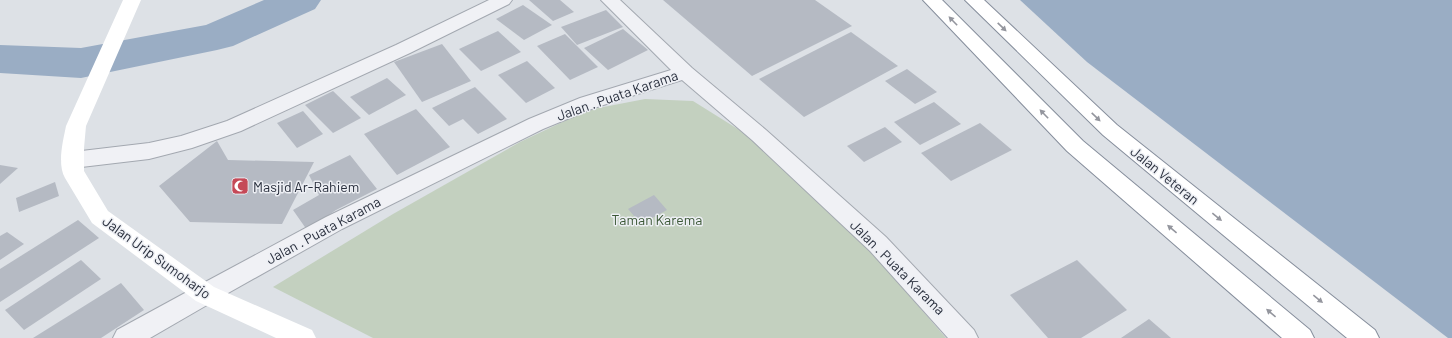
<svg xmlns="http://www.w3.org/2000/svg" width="1452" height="338" viewBox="0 0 1452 338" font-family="Barlow,sans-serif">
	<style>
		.green { fill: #c3d0bf }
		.water { fill: #9aadc4 }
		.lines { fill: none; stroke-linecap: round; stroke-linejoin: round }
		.river { fill: #9aadc4; fill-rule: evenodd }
		.building { fill: #b5bac3 }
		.minor-casing { stroke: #a3a8b0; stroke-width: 2 }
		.tertiary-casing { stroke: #a3a8b0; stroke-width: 2 }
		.trunk-casing { stroke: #868e9c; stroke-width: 2 }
		.minor { fill: #f0f1f5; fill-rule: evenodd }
		.tertiary { fill: #f0f1f5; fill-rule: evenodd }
		.secondary { fill: #fff; fill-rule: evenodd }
		.trunk { fill: #fff; fill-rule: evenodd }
		.oneway { fill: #94969e }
		.labels { text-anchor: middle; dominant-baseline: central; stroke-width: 3; stroke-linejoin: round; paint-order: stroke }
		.street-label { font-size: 14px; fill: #282e3c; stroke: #edeff4 }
		.poi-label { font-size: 14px; fill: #282e3c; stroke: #edeff4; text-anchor: start }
		.park-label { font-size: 14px; fill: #3b5736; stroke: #edeff4 }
	</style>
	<rect width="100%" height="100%" fill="#dde1e6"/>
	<polygon class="green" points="645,99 693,101 749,136 870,250 946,338 373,338 273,287 393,214 520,142 588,110"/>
	<polygon class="water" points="1020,0 1452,0 1452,338 1448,338 1087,62"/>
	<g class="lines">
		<polygon class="river" points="264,0 321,0 315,9 233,46 217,50 81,78 0,73 0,45 81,48 206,25"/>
	</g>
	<g class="building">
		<polygon points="529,0 560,0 574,12 553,21"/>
		<polygon points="663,0 815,0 852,26 752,76"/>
		<polygon points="523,5 552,25 524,40 496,19"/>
		<polygon points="606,10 623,27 577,45 561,27"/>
		<polygon points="623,29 648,50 608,70 584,48"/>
		<polygon points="498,31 521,52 481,71 459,49"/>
		<polygon points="851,32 898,66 804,117 759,79"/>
		<polygon points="565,34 598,67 570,80 537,46"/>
		<polygon points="442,44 471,81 422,102 394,62"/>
		<polygon points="527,61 555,88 526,103 498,75"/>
		<polygon points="907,69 937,92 915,104 885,81"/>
		<polygon points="387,78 406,95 369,115 350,97"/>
		<polygon points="475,87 507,119 478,134 463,119 449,126 432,108"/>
		<polygon points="333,91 361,118 333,133 305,105"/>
		<polygon points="934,102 961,124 920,145 894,122"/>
		<polygon points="416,109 450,147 397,175 364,134"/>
		<polygon points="303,111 323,134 297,148 277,123"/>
		<polygon points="980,123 1012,150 951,181 921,153"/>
		<polygon points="885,127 902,142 864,162 847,146"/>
		<polygon points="217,141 228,160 314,162 282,224 190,222 159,186"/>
		<polygon points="350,155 377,189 336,210 307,230 293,210 319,195 309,175"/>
		<polygon points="0,165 18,168 0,184"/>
		<polygon points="55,182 59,196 19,212 16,198"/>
		<polygon points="654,195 667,210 641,224 628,209"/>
		<polygon points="78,220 99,238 0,302 0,269"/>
		<polygon points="7,232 24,244 0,260 0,236"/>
		<polygon points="81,260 101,279 24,330 5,310"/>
		<polygon points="1077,260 1127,310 1081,338 1048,338 1010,295"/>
		<polygon points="121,283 144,310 101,338 33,338"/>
		<polygon points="1149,319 1171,338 1121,338"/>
	</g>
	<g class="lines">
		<g class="minor-casing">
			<g id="minor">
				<polygon points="489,0 512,0 509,4 410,53 241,131 192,148 149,159 73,168 65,166 62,160 65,154 73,152 149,143 181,136 227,121 396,45"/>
				<polygon points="601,0 620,0 692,68 766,130 886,237 974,330 978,338 948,338 870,251 752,140 682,80 594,108 543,129 342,229 214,301 205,305 196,301 192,294 196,287 326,217 529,119 580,98 671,70"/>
			</g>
		</g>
		<g class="tertiary-casing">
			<polygon id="tertiary" points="205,283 214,287 218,294 214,301 150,338 113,338 117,330 196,287"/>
		</g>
		<g class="trunk-casing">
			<g id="trunk">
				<polygon points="923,0 942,0 1083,141 1310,330 1314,338 1282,338 1067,151"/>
				<polygon points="965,0 984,0 1117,125 1375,330 1379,338 1347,338 1103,135"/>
			</g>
		</g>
		<use href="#minor" class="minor"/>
		<use href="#tertiary" class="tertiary"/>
		<path class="secondary" d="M123,0H141L86,126L84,148V171L108,211L214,287L312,330L316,338H276L196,301L92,223L65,178C57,164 63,141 66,126Z"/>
		<use href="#trunk" class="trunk"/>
	</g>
	<defs><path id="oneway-solid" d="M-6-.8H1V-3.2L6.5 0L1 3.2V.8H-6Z"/></defs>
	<g class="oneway">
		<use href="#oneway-solid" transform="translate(953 21) rotate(-134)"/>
		<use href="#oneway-solid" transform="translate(1002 27) rotate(44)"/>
		<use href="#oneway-solid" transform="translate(1044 114) rotate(-134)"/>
		<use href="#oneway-solid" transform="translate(1096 117) rotate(44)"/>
		<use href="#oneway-solid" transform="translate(1217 217) rotate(39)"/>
		<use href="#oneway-solid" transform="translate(1172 229) rotate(-140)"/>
		<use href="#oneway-solid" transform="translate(1318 299) rotate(39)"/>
		<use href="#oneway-solid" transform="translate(1271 313) rotate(-140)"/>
	</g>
	<defs>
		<g id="mosque-square" transform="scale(0.9)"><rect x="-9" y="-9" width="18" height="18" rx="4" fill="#c54957" stroke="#edeff4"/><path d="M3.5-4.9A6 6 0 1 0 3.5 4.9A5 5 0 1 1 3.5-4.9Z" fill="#fff"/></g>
	</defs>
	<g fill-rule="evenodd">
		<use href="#mosque-square" x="240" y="186"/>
	</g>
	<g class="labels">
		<g class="street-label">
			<text transform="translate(617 95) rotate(-19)">Jalan . Puata Karama</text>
			<text transform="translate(1165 175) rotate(39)">Jalan Veteran</text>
			<text transform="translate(323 230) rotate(-28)">Jalan . Puata Karama</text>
			<text transform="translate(157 257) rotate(36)">Jalan Urip Sumoharjo</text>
			<text transform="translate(898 267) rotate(45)">Jalan . Puata Karama</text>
		</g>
		<g class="poi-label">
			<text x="253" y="186">Masjid Ar-Rahiem</text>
		</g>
		<g class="park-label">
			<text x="657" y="219">Taman Karema</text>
		</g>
	</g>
</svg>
